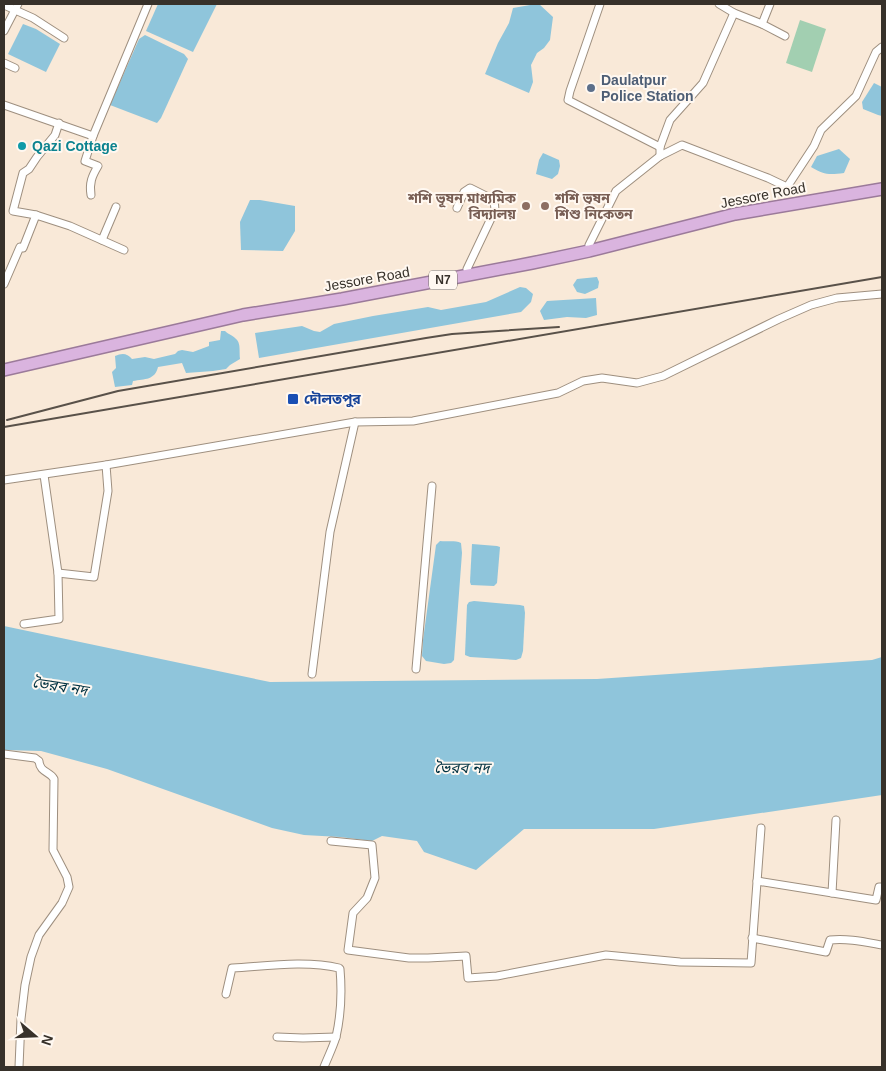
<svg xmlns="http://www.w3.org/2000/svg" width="886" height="1071" viewBox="0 0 886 1071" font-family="Arial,'Noto Sans Bengali',sans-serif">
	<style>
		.green { fill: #a2cfb1 }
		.water { fill: #8fc5db }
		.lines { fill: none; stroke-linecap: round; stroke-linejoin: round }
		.minor-casing { stroke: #9e8f7f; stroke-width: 9 }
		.trunk-casing { stroke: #9b7a9a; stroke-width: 14 }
		.minor { stroke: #fff; stroke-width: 7 }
		.trunk { stroke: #dab4df; stroke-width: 11 }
		.rail { stroke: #595149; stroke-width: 2 }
		.service-dot { fill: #5c6f8a; stroke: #fff8f1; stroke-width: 2 }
		.culture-dot { fill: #0f9aa8; stroke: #fff8f1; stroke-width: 2 }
		.education-dot { fill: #8d6e63; stroke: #fff8f1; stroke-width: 2 }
		.transit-dot { fill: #1a4fb4; stroke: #fff8f1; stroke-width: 2 }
		.labels { text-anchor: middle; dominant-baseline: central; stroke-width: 4; stroke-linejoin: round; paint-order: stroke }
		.shield { fill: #fff8f1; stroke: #736d66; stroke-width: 1 }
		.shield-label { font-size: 12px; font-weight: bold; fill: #37312a }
		.service-label { font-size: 14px; font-weight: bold; fill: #4e5e75; stroke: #fff8f1; text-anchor: start }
		.culture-label { font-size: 14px; font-weight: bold; fill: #0d838f; stroke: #fff8f1; text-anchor: start }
		.street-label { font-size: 14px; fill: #37312a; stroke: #fff8f1 }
		.education-label { font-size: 14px; font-weight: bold; fill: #785e54; stroke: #fff8f1; text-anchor: end }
		.transit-label { font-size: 14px; font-weight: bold; fill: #164399; stroke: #fff8f1; text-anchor: start }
		.water-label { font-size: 15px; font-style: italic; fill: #003140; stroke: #fff8f1 }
	</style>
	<rect width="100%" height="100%" fill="#f9e9d8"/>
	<polygon class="green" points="800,20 826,29 812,72 786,63"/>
	<g class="water">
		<polygon points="158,4 217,4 193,52 146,31"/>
		<polygon points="536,4 539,4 553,17 550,40 544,48 537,53 531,65 533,82 529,93 485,74 498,43 509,23 513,8"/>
		<polygon points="23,24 36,29 60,44 46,72 8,54"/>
		<polygon points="145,35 184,54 188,59 161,118 157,123 110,105 139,39"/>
		<polygon points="874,83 882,87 882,116 878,115 863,109 862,102"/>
		<path d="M839,149L850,159L844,173C829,175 824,175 811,167L817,156Z"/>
		<polygon points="543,153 559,160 560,166 558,174 552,179 536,174 539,160"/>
		<polygon points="250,200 260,200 295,206 295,231 283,251 241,250 240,222"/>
		<polygon points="597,277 599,282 598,288 585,294 577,292 573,285 577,279"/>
		<polygon points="520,287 526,288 533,294 531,302 521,312 259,358 255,333 302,326 314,331 320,332 334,324 373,316 428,307 441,310 486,302"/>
		<polygon points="596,298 597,315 586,318 567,317 544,320 540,311 547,301"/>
		<path d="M221,331C227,331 223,330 229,334C242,341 239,345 240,359L230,365L226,369L213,371L186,373L182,363L158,367C155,380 145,379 133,381L132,385L115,387L112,372L116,368L115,356C122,353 127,353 132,359L145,357L154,359L158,358L175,354L178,351L182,350L193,352L209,346V342L220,340Z"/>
		<path d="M440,541C447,542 455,540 461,543L462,553L454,660L451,663L444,664L426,661L422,656L423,640L436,545Z"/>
		<polygon points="472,544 497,546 500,547 497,583 494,586 471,585 470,582"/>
		<polygon points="474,601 520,605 524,606 525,613 523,651 521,658 516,660 470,657 465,655 467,605 469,602"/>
		<polygon points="4,626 270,682 597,679 872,660 882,657 882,795 654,829 524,829 476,870 424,852 417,841 382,836 372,841 340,837 304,835 272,828 107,769 41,751 4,750"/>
	</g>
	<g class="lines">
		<g class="minor-casing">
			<g id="minor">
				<polyline points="600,4 570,91 568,100 660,147"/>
				<polyline points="719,4 734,13"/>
				<polyline points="4,5 33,18 64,38"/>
				<polyline points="762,24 785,36"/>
				<polyline points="4,31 18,4"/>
				<polyline points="4,63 15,68"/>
				<polyline points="4,105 93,136 148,4"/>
				<polyline points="660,156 660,147 670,120 703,83 734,13 762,24 770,4"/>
				<path d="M91,195C89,183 92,176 98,166L85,161L93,136"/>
				<polyline points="457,208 464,192 470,188 494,200 495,210 467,269"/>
				<polyline points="36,215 13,211 23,173 29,169 37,157 55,135 59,123"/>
				<polyline points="102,240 116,207"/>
				<polyline points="589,245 616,191 660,156 682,145 768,178 787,187 814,146 821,130 856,96 876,52 882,47"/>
				<polyline points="4,284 20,247 23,248 36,215 70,226 124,250"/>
				<polyline points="4,480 106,465 355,422 413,421 558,393 583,381 602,378 637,383 663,376 779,319 811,305 837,298 882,294"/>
				<polyline points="58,573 94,577 108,491 106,465"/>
				<polyline points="24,624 59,619 58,573 44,475"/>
				<polyline points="416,669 432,486"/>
				<polyline points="312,674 330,532 355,422"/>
				<path d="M4,754L35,758L39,761C40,773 50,771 54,779L53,850L67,877L69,887L62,903L39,935L31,957L25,985L21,1019L19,1067"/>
				<polyline points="331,841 372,845 375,878 367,898 353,913 348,950 409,958 428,958 466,956 468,978 497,976 606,955 680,962 751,963 761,828"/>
				<polyline points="757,881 876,900 879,887 882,887"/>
				<polyline points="832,893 836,820"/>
				<path d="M752,938L826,952L830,940C847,938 865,942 882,945"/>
				<path d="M226,994L232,968H233C266,966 306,960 339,968L340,969C342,992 341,1015 336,1037C333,1047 328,1057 324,1067"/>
				<polyline points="277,1037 303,1038 336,1037"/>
			</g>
		</g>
		<g class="trunk-casing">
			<polyline id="trunk" points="4,370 243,315 342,299 532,263 589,251 735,214 882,189"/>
		</g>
		<use href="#minor" class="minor"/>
		<use href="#trunk" class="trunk"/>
		<g class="rail">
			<polyline points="7,420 118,391 426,338 452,334 559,327"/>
			<polyline points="4,427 882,277"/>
		</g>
	</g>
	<circle class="service-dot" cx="591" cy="88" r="5"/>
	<circle class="culture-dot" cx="22" cy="146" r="5"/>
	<g class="education-dot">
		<circle cx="526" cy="206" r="5"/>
		<circle cx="545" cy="206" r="5"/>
	</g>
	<rect class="transit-dot" x="287" y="393" width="12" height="12" rx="2.5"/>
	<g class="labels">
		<rect class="shield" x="429" y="270.5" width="28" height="19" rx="4"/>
		<g class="shield-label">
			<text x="443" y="280">N7</text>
		</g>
		<g class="service-label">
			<text x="601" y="80">Daulatpur<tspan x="601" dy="16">Police Station</tspan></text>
		</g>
		<g class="culture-label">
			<text x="32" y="146">Qazi Cottage</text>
		</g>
		<g class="street-label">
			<text transform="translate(763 195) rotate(-11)">Jessore Road</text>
			<text transform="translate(367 279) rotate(-10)">Jessore Road</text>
		</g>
		<g class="education-label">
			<text x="516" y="198">শশি ভূষন মাধ্যমিক<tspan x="516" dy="16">বিদ্যালয়</tspan></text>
			<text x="555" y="198" text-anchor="start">শশি ভূষন<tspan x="555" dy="16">শিশু নিকেতন</tspan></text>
		</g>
		<g class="transit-label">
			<text x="304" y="399">দৌলতপুর</text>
		</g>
		<g class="water-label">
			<text transform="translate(60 686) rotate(9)">ভৈরব নদ</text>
			<text x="462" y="767">ভৈরব নদ</text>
		</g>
	</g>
	<rect width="886" height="1071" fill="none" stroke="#37312a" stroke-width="10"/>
	<g transform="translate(35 1036) rotate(109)" stroke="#fff8f1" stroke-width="4" paint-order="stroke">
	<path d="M0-4L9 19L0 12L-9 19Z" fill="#37312a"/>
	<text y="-8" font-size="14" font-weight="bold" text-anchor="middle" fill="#37312a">N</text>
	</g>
</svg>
